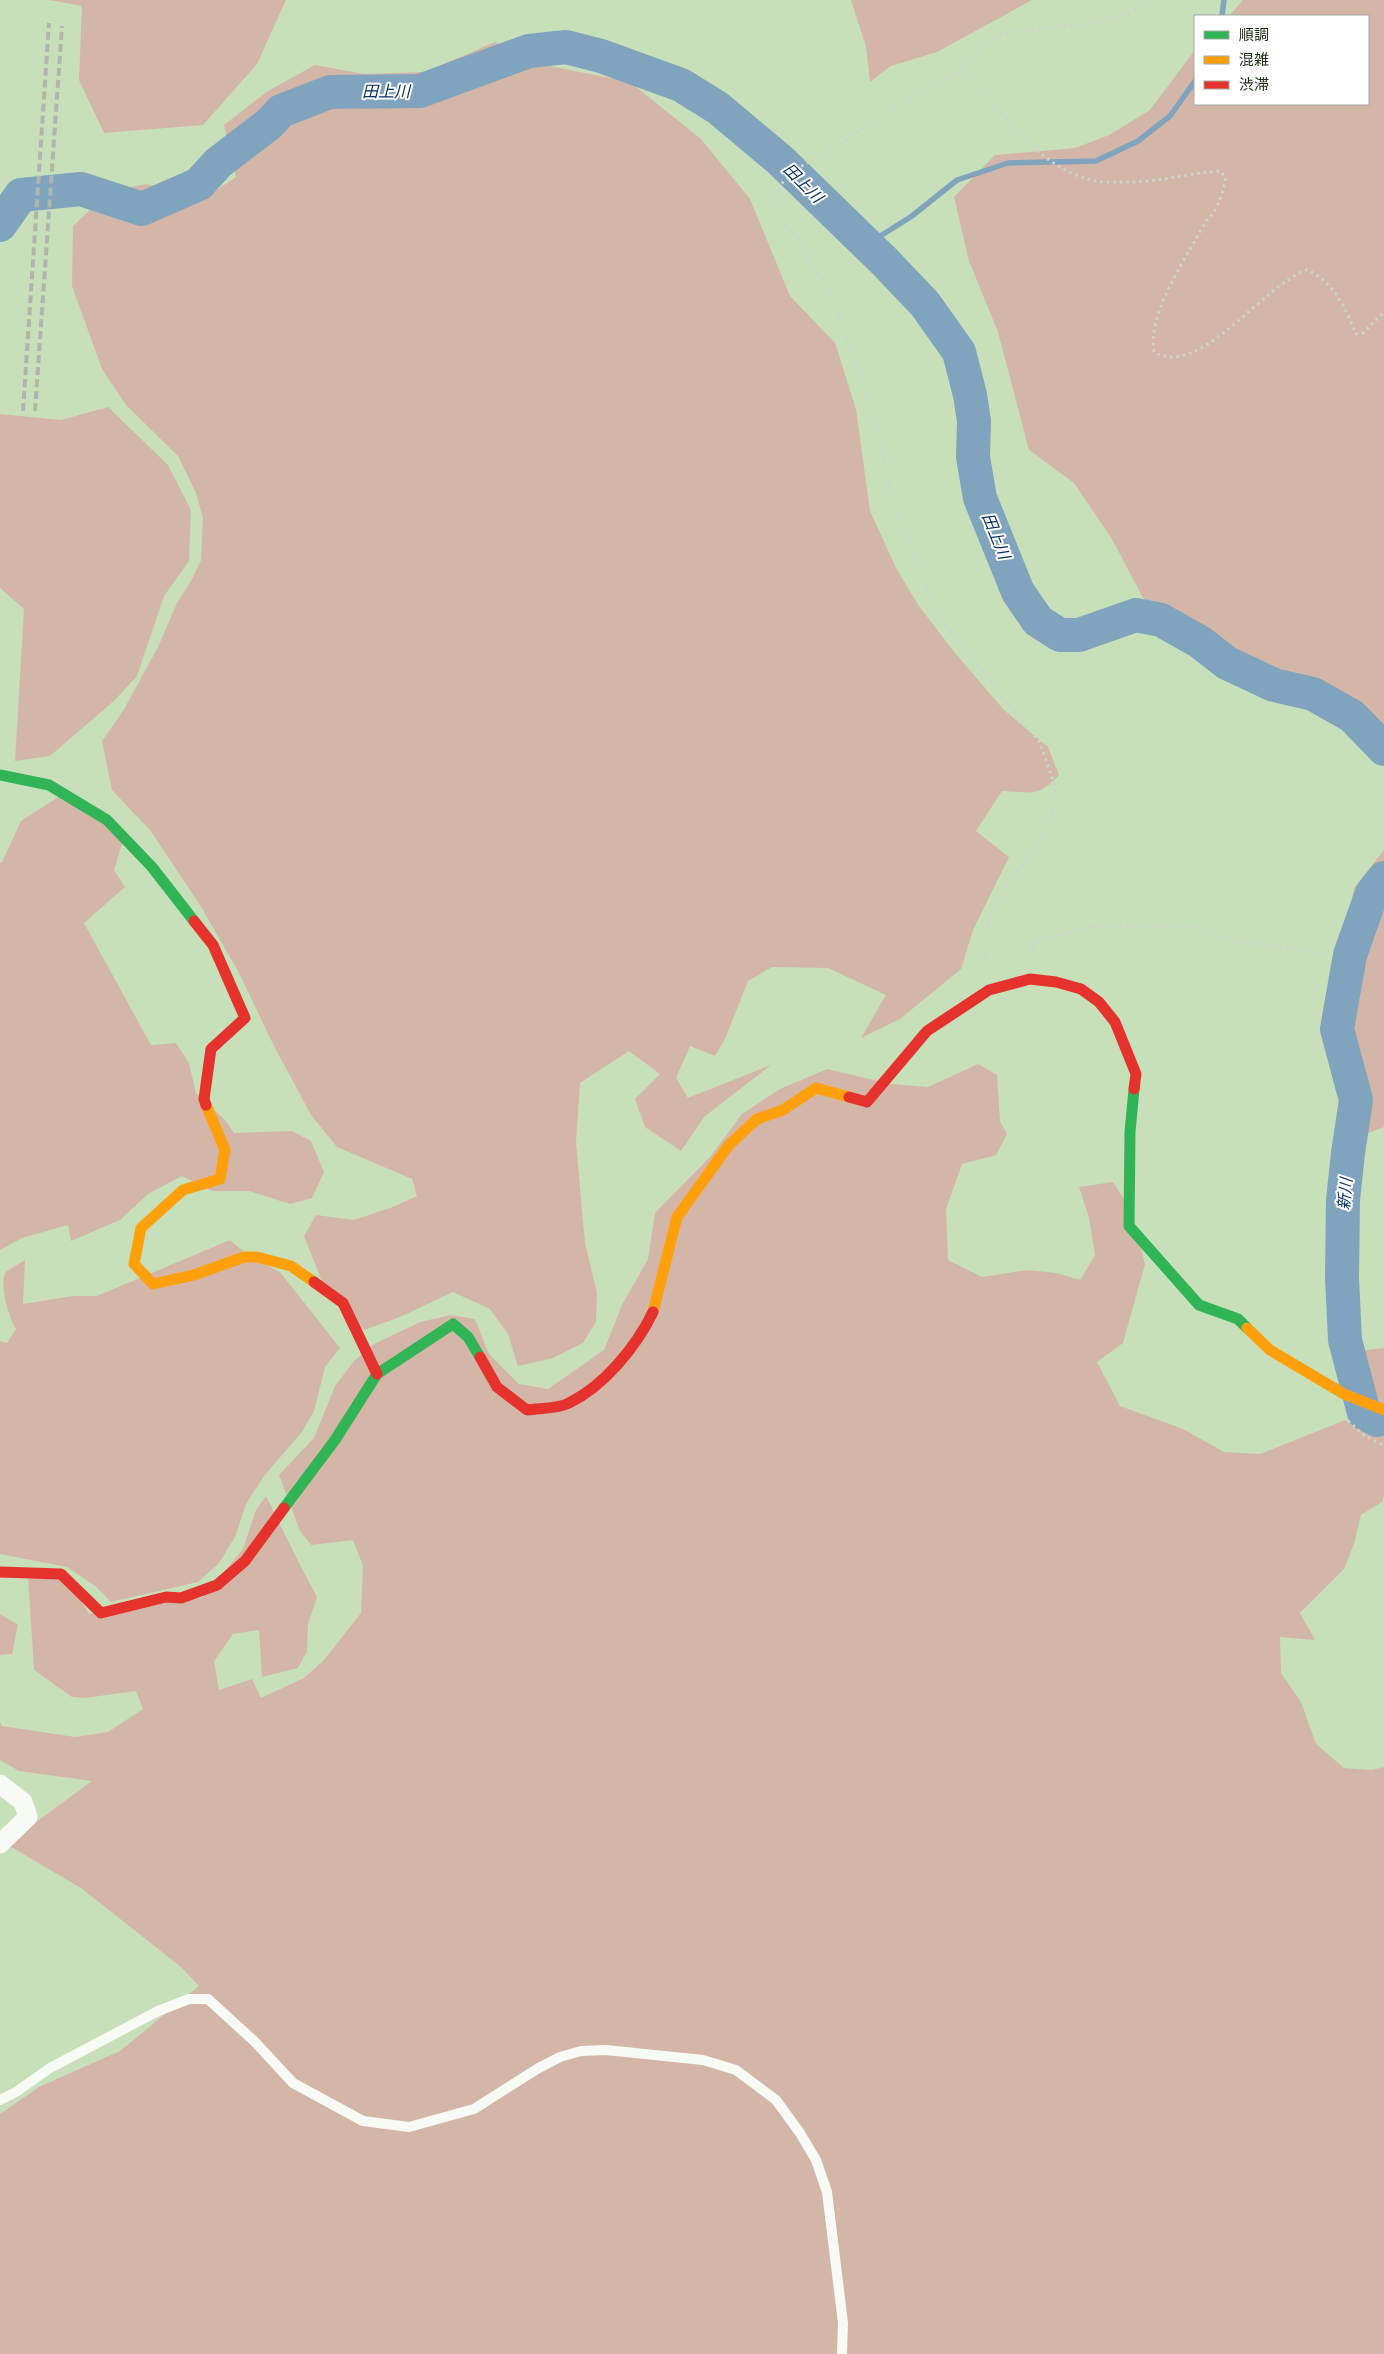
<svg xmlns="http://www.w3.org/2000/svg" width="1384" height="2354" viewBox="0 0 1384 2354" font-family="Raleway,'Noto Sans JP',sans-serif">
	<style>
		.forest { fill: #d4b6a8 }
		.lines { fill: none; stroke-linecap: round; stroke-linejoin: round }
		.stream { stroke: #81a4be; stroke-width: 5.5 }
		.river { stroke: #81a4be; stroke-width: 34 }
		.path { stroke: #cdd5c9; stroke-width: 3; stroke-dasharray: 2.5 4; stroke-linecap: butt }
		.lane { stroke: #f7faf5; stroke-width: 10 }
		.street { stroke: #f7faf5; stroke-width: 19 }
		.fast { stroke: #30b455; stroke-width: 11 }
		.slow { stroke: #ff9f0a; stroke-width: 11 }
		.jam { stroke: #e5322d; stroke-width: 11 }
		.rail { stroke: #b0b6ac; stroke-width: 4; stroke-dasharray: 8 4; stroke-linecap: butt }
		.labels { text-anchor: middle; dominant-baseline: central; stroke-width: 4; stroke-linejoin: round; paint-order: stroke }
		.water-label { font-size: 16px; font-style: italic; fill: #053061; stroke: #fff }
	</style>
	<rect width="100%" height="100%" fill="#c7e0ba"/>
	<g class="forest">
		<polygon points="49,0 286,0 257,64 203,125 104,133 79,80 82,6"/>
		<polygon points="851,0 1032,0 937,52 891,66 870,82 866,47"/>
		<polygon points="1243,0 1384,0 1384,729 1380,721 1338,691 1207,657 1181,643 1142,596 1112,539 1074,483 1029,450 998,332 969,261 954,197 995,155 1075,148 1109,135 1150,110 1195,50 1195,104 1368,104 1368,16 1229,16"/>
		<path d="M495,42L545,65L630,82L701,139L750,199L790,296L835,343L856,409L870,511L897,570L919,606L955,653L1004,710L1048,747L1059,775C1038,798 1031,792 1002,791L976,831L1009,857L973,930L961,969L900,1019L861,1038L886,995L828,968L772,967L748,981L725,1039L715,1056L690,1046L676,1078L688,1098L771,1065L704,1117L681,1151L645,1127L635,1099L660,1074L629,1051L580,1083L576,1142L585,1243L597,1293L596,1322L583,1343L553,1358L518,1366L508,1334L490,1309L453,1292L400,1317L364,1330L327,1294L304,1236L316,1215L354,1220L393,1207L417,1196L412,1179L337,1147L311,1115L274,1046L238,971L200,905L150,830L112,790L102,741L123,711L158,647L177,603L192,579L201,560L203,518L196,493L178,456L126,405L102,369L72,286L73,226L110,191L146,184L208,196L236,177L224,125L268,91L315,65L364,74L425,72Z"/>
		<polygon points="108,407 168,465 191,510 189,561 164,596 137,676 115,700 50,756 15,761 24,609 0,588 0,414 61,420"/>
		<polygon points="63,794 125,834 114,870 125,887 84,923 151,1045 176,1043 189,1063 196,1093 225,1120 234,1133 292,1131 311,1141 324,1172 312,1198 290,1204 249,1191 212,1191 182,1176 148,1194 120,1220 71,1241 68,1225 22,1238 0,1250 0,863 2,862 21,821"/>
		<polygon points="1384,850 1384,1127 1353,1139 1348,1093 1327,1028 1354,888"/>
		<polygon points="978,1064 997,1075 1000,1121 1007,1134 996,1155 962,1164 946,1209 948,1260 982,1277 1027,1270 1057,1273 1080,1280 1095,1255 1089,1218 1079,1187 1113,1182 1132,1211 1145,1264 1123,1343 1097,1362 1120,1406 1183,1429 1224,1452 1260,1454 1345,1420 1384,1436 1384,1496 1382,1502 1361,1515 1354,1544 1344,1569 1300,1613 1315,1640 1280,1637 1281,1673 1301,1702 1316,1744 1344,1768 1372,1770 1384,1767 1384,2354 0,2354 0,2114 39,2087 120,2051 199,1986 181,1967 81,1888 6,1844 92,1781 19,1771 0,1760 0,1722 2,1726 75,1737 108,1732 143,1709 136,1691 85,1698 72,1697 34,1670 28,1576 68,1580 89,1614 202,1598 243,1549 256,1510 266,1496 300,1565 317,1597 308,1624 307,1651 298,1668 262,1677 259,1630 233,1634 214,1661 219,1690 252,1679 261,1698 304,1678 324,1660 361,1613 363,1566 353,1540 311,1545 300,1531 279,1475 314,1438 335,1386 354,1361 374,1344 420,1322 451,1315 475,1319 489,1354 519,1384 548,1389 604,1350 622,1305 648,1259 655,1213 710,1157 742,1114 780,1089 827,1069 891,1084 928,1087"/>
		<path d="M230,1240L249,1256L280,1272L340,1348L325,1367L314,1411L302,1432L264,1476L246,1504L235,1537L219,1563L198,1582L111,1602L95,1586L67,1567L0,1554V1341L7,1343L16,1329C8,1316 0,1288 5,1273C10,1268 19,1264 25,1260L23,1304L73,1296H97Z"/>
		<polygon points="1384,1348 1384,1406 1352,1383 1366,1350"/>
		<polygon points="0,1614 18,1625 12,1654 0,1655"/>
	</g>
	<g class="lines">
		<g class="stream">
			<polyline points="1222,16 1224,0"/>
			<polyline points="866,245 912,216 957,180 1008,163 1096,161 1138,141 1170,116 1195,81"/>
		</g>
		<g class="river">
			<polyline points="0,225 21,195 81,189 142,209 199,184 218,163 269,124 281,111 330,92 420,91 529,51 566,47 601,56 681,85 718,108 780,160 885,262 925,304 959,352 970,395 974,421 973,457 980,498 1018,592 1038,621 1060,635 1079,635 1136,615 1161,620 1200,642 1227,663 1274,685 1313,694 1352,716 1384,749"/>
			<polyline points="1377,1420 1364,1413 1345,1340 1342,1278 1343,1200 1348,1153 1356,1100 1337,1029 1350,955 1372,893 1384,878"/>
		</g>
		<g class="path">
			<path d="M962,70C969,62 986,40 994,37C1035,23 1120,31 1150,0"/>
			<polyline points="1032,958 1033,943 1089,926 1190,926 1226,939 1329,955"/>
			<path d="M987,967L985,933L991,914L1008,883L1042,841L1050,823L1056,788L1039,741L997,692L996,687L949,630L933,605L891,495L881,442L865,388L828,287L810,262L799,240L786,225L778,211L779,186L800,167L841,144L884,114L908,101C913,88 951,76 964,70C1001,112 1037,168 1095,181C1106,183 1118,182 1129,182C1159,182 1190,173 1220,171L1226,178C1222,194 1219,209 1206,221C1188,255 1147,313 1154,352C1199,380 1265,283 1307,270C1334,281 1346,310 1356,334L1363,333L1384,312"/>
			<polyline points="1348,1421 1364,1435 1384,1446"/>
		</g>
		<polyline class="lane" points="0,2100 16,2092 50,2068 158,2011 189,1999 208,1999 254,2041 293,2083 363,2121 409,2127 474,2109 537,2069 560,2057 581,2051 606,2050 703,2060 736,2070 776,2100 800,2133 816,2160 827,2192 843,2323 842,2354"/>
		<polyline class="street" points="0,1784 23,1802 28,1817 0,1844"/>
		<g class="fast">
			<polyline points="0,775 49,785 107,820 152,867 194,921"/>
			<polyline points="1134,1089 1130,1132 1129,1226 1199,1305 1238,1319 1247,1328"/>
			<polyline points="284,1508 335,1440 377,1374 453,1324 468,1337 480,1357"/>
		</g>
		<g class="slow">
			<polyline points="206,1105 225,1150 220,1179 183,1190 141,1228 134,1264 153,1284 194,1275 244,1257 257,1257 291,1266 314,1282"/>
			<polyline points="653,1312 677,1217 729,1145 757,1119 783,1110 816,1088 849,1097"/>
			<polyline points="1247,1328 1270,1350 1344,1394 1384,1410"/>
		</g>
		<g class="jam">
			<polyline points="194,921 213,945 245,1018 211,1049 204,1099 206,1105"/>
			<polyline points="849,1097 867,1102 927,1031 989,990 1030,979 1056,982 1081,989 1099,1002 1115,1022 1136,1074 1134,1089"/>
			<polyline points="314,1282 343,1303 377,1374"/>
			<path d="M480,1357L497,1387L527,1410C540,1408 558,1409 569,1403C604,1386 636,1347 653,1312"/>
			<polyline points="0,1572 61,1574 101,1613 166,1597 181,1598 217,1585 245,1561 284,1508"/>
		</g>
		<g class="rail">
			<polyline points="23,411 49,23"/>
			<polyline points="35,411 62,26"/>
		</g>
	</g>
	<g class="labels">
		<g class="water-label">
			<text x="386" y="91">田上川</text>
			<text transform="translate(803 183) rotate(45)">田上川</text>
			<text transform="translate(996 536) rotate(68)">田上川</text>
			<text transform="translate(1345 1194) rotate(-85)">新川</text>
		</g>
	</g>
	<rect x="1194" y="15" width="175" height="90" fill="#ffffff" stroke="#a3aa9f"/>
	<rect x="1204" y="31" width="25" height="8" fill="#30b455" stroke="#a3aa9f"/>
	<text x="1239" y="40" font-size="15" fill="#192a0f">順調</text>
	<rect x="1204" y="56" width="25" height="8" fill="#ff9f0a" stroke="#a3aa9f"/>
	<text x="1239" y="65" font-size="15" fill="#192a0f">混雑</text>
	<rect x="1204" y="81" width="25" height="8" fill="#e5322d" stroke="#a3aa9f"/>
	<text x="1239" y="90" font-size="15" fill="#192a0f">渋滞</text>
</svg>
